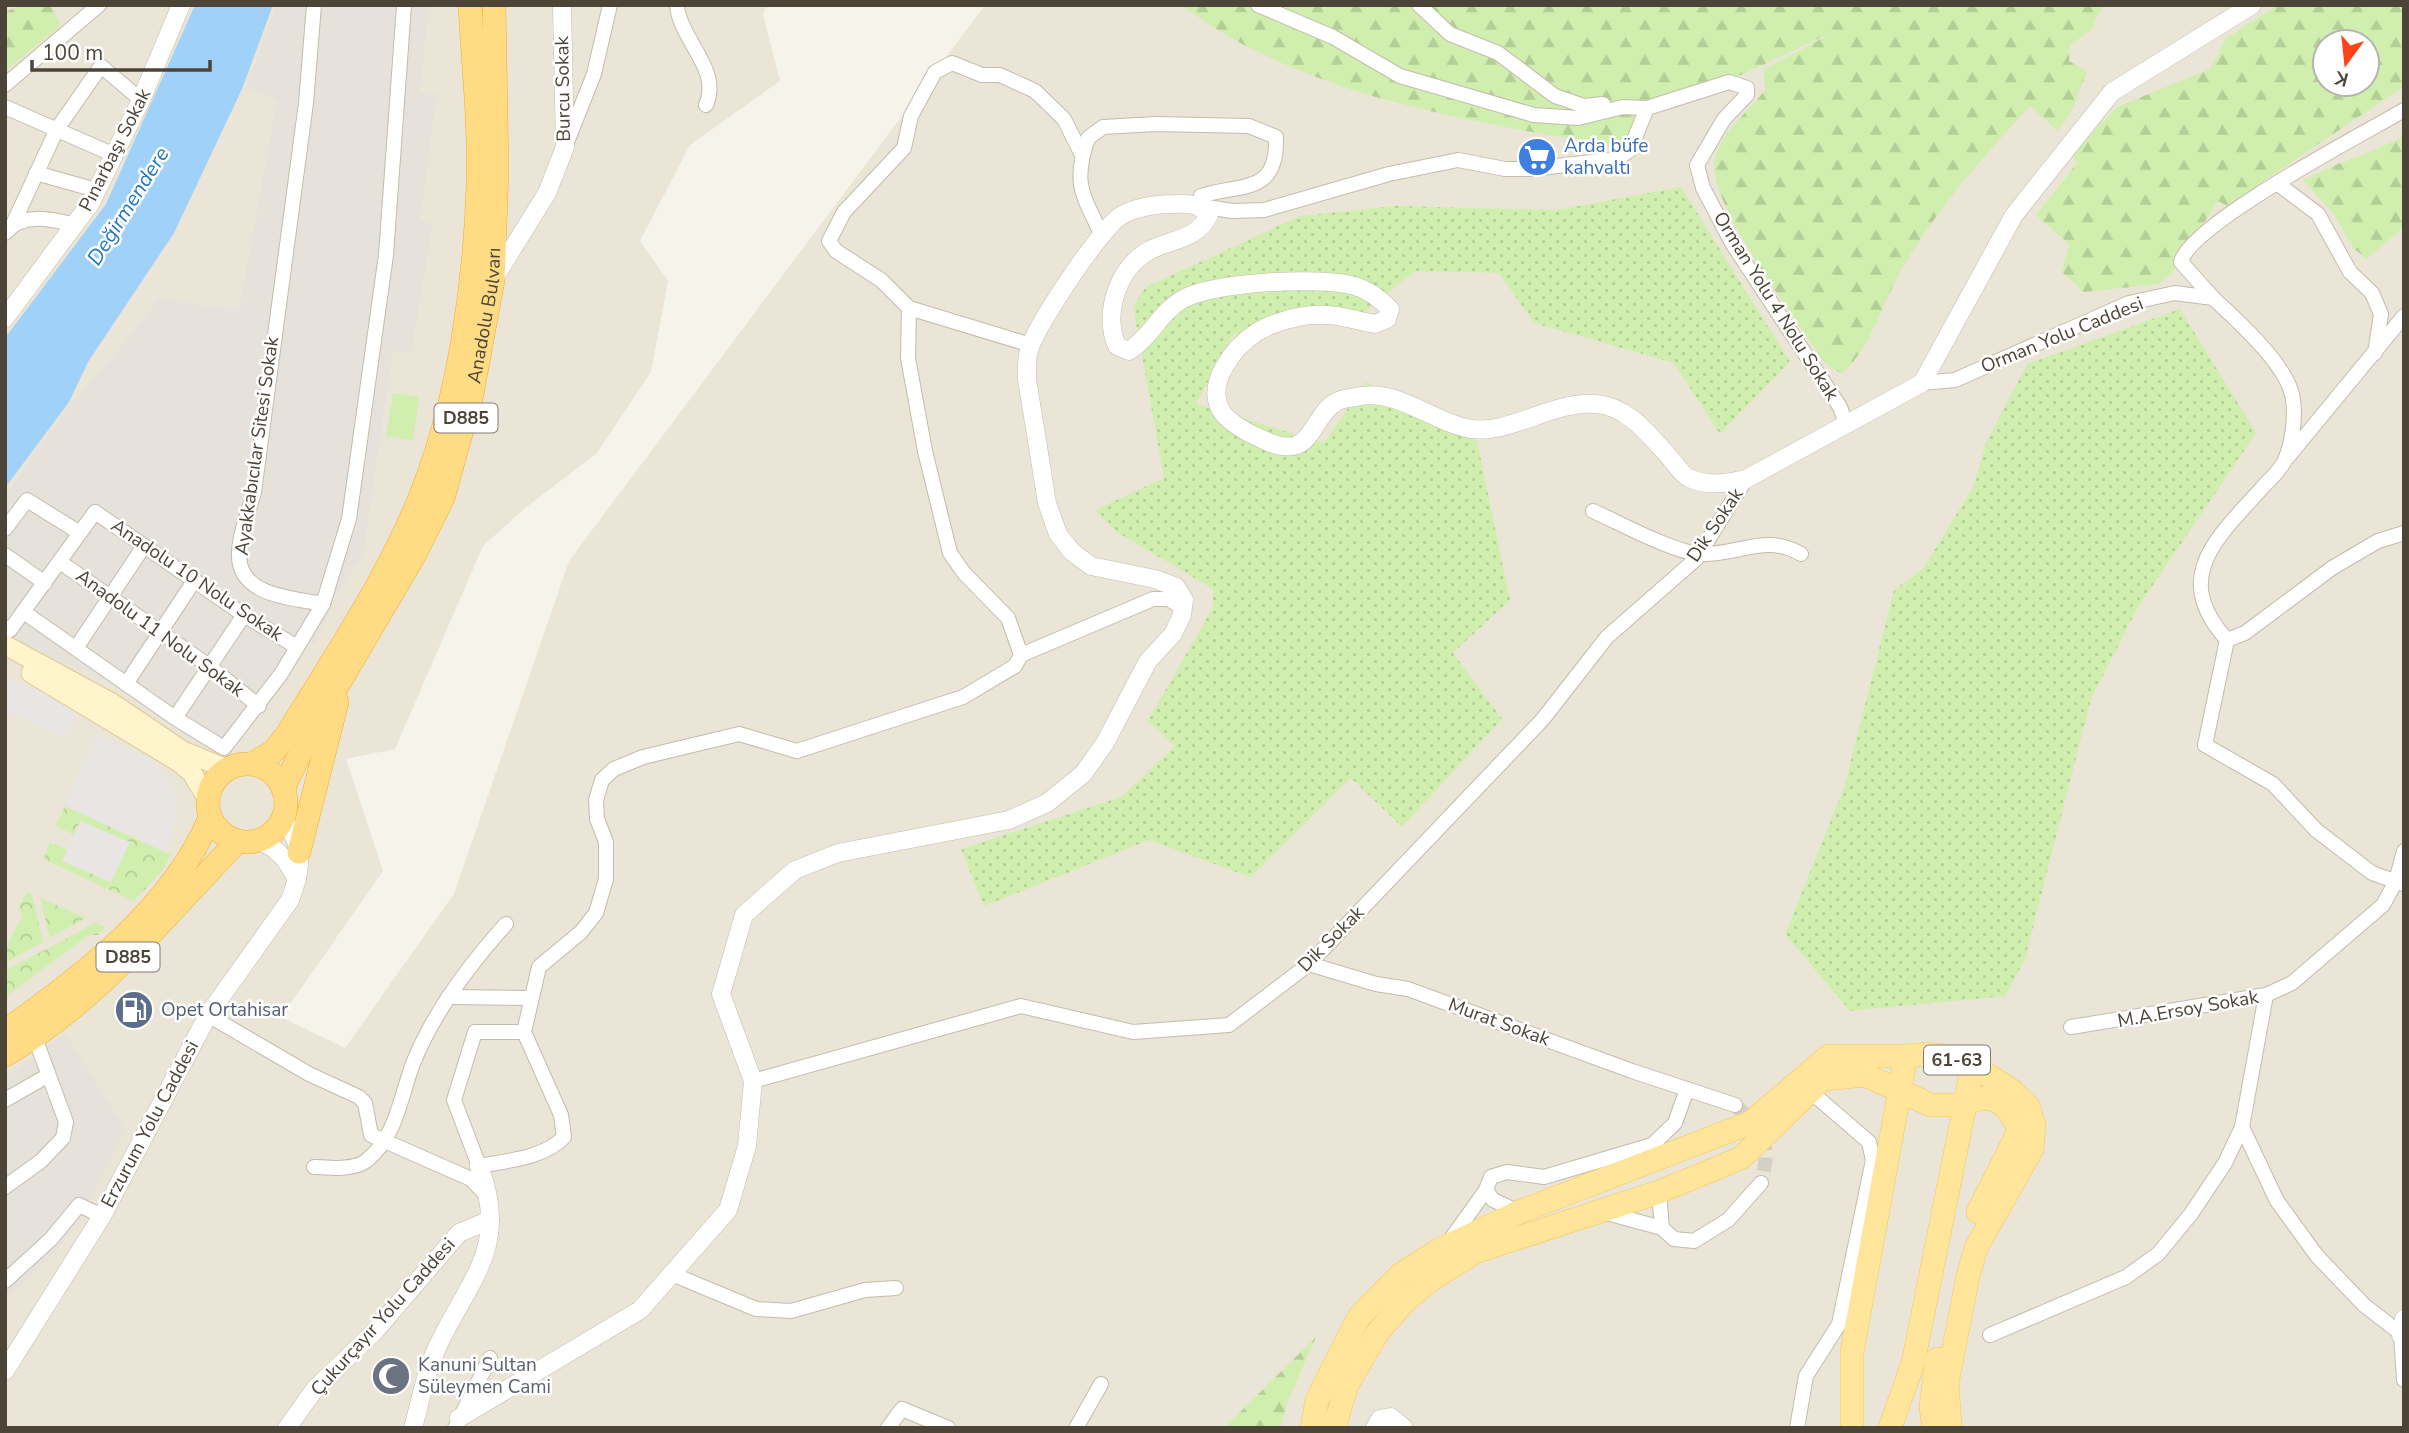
<svg xmlns="http://www.w3.org/2000/svg" width="2409" height="1433" viewBox="0 0 2409 1433" font-family="'Nunito Sans',sans-serif">
	<style>
		.residential { fill: #ebe5d7; fill-rule: evenodd }
		.industrial { fill: #e6e2db }
		.forest { fill: url(#forest-firs); fill-rule: evenodd }
		.park { fill: url(#park-crowns) }
		.garden { fill: url(#garden-dots) }
		.pitch { fill: #d0efaf }
		.parking { fill: #e8e5e2 }
		.water { fill: #a0d2f9 }
		.lines { fill: none; stroke-linecap: round; stroke-linejoin: round }
		.minor-tunnel { stroke: #d4d0c6; stroke-width: 14; stroke-dasharray: 14 7; stroke-linecap: butt }
		.minor-casing { stroke: #c3bcab; stroke-width: 16 }
		.tertiary-casing { stroke: #c3bcab; stroke-width: 19 }
		.secondary-casing { stroke: #dcca95; stroke-width: 21 }
		.primary-casing { stroke: #f2c95d; stroke-width: 24 }
		.trunk-casing { stroke: #efad2b; stroke-width: 24 }
		.minor { stroke: #fff; stroke-width: 14 }
		.tertiary { stroke: #fff; stroke-width: 18 }
		.secondary { stroke: #fff4cb; stroke-width: 19 }
		.primary { stroke: #ffe59a; stroke-width: 23 }
		.trunk { stroke: #ffdc83; stroke-width: 23 }
		.labels { text-anchor: middle; dominant-baseline: central; stroke-width: 5; stroke-linejoin: round; paint-order: stroke }
		.shield { fill: #fff; stroke: #827c73; stroke-width: 2 }
		.shield-label { font-size: 18px; font-weight: bold; fill: #4c4437 }
		.street-label { font-size: 19px; fill: #4c4437; stroke: #fff }
		.shop-label { font-size: 19px; fill: #366cbe; stroke: #fff; text-anchor: start }
		.service-label { font-size: 19px; fill: #4e5e75; stroke: #fff; text-anchor: start }
		.worship-label { font-size: 19px; fill: #5b616d; stroke: #fff; text-anchor: start }
		.water-label { font-size: 21px; font-style: italic; fill: #2177bd; stroke: #fff }
	</style>
	<defs>
		<pattern id="forest-firs" width="22" height="20" patternUnits="userSpaceOnUse" patternTransform="scale(1.75)"><rect width="22" height="20" fill="#d0efaf"/><path d="M5 1l3.5 6h-7zM16 11l3.5 6h-7z" fill="#b4ce97"/></pattern>
		<pattern id="park-crowns" width="20" height="18" patternUnits="userSpaceOnUse" patternTransform="scale(1.75)"><rect width="20" height="18" fill="#d0efaf"/><path d="M2 6a3 3 0 1 1 6 0M12 15a3 3 0 1 1 6 0" fill="none" stroke="#b4ce97"/></pattern>
		<pattern id="garden-dots" width="8" height="8" patternUnits="userSpaceOnUse" patternTransform="scale(1.75)"><rect width="8" height="8" fill="#d0efaf"/><path d="M2 2h.1M6 6h.1" fill="none" stroke="#b4ce97" stroke-width="1.8" stroke-linecap="round"/></pattern>
	</defs>
	<rect width="100%" height="100%" fill="#f6f3ea"/>
	<path class="residential" d="M5,5H768L763,14L780,81L690,145L640,241L668,281L651,372L597,453L524,509L483,546L395,749L346,759L383,871L281,1017L345,1048L454,894L569,561L985,5H2404V1428H5ZM2325,42H2367V84H2325Z"/>
	<g class="industrial">
		<polygon points="276,5 429,5 420,92 437,94 420,220 433,222 411,354 393,351 363,555 340,588 314,645 297,636 247,728 225,760 155,716 136,699 114,685 84,670 5,638 5,496 71,404 135,331 158,298 239,311 277,100 247,88"/>
		<polygon points="65,1033 125,1129 78,1223 49,1259 5,1298 5,1078"/>
	</g>
	<g class="forest">
		<polygon points="21,5 52,5 60,26 5,71 5,12"/>
		<path d="M1181,5H2103L2091,30L2070,45L2069,61L2087,71L2073,108L2058,131L2030,106C1985,155 1940,205 1906,262C1882,300 1876,341 1842,374L1826,364C1801,327 1703,198 1715,158C1723,130 1747,113 1765,90L1763,70L1840,29L1741,75L1645,100L1631,136L1620,147C1470,121 1307,99 1181,5Z"/>
		<path d="M2278,5H2404V86L2227,206L2218,201L2172,272L2159,284L2084,292L2062,272L2069,244L2036,215L2077,163L2070,155L2117,107L2210,69L2226,38ZM2325,42H2367V84H2325Z"/>
		<path d="M2404,136V227L2367,259L2353,248L2334,214L2303,180C2336,163 2371,153 2404,136Z"/>
		<polygon points="1316,1337 1288,1400 1281,1428 1224,1428"/>
	</g>
	<g class="park">
		<polygon points="65,806 171,855 162,871 134,901 43,859 50,842 67,850 63,861 111,882 129,843 80,821 74,835 56,826"/>
		<polygon points="27,892 32,894 43,942 5,963 5,950 22,915 19,906"/>
		<polygon points="40,898 86,918 50,938"/>
		<polygon points="95,923 106,927 98,935 89,935 5,997 5,971"/>
	</g>
	<g class="garden">
		<polygon points="1681,187 1790,362 1720,434 1674,363 1534,323 1499,273 1415,271 1365,312 1234,334 1196,404 1324,443 1366,382 1477,441 1510,600 1453,653 1502,719 1402,827 1351,778 1250,877 1149,840 984,906 961,849 1121,797 1175,746 1148,721 1213,607 1213,589 1117,532 1095,510 1164,478 1133,306 1146,287 1300,216 1395,206 1557,210"/>
		<polygon points="2180,309 2256,433 2138,607 2091,699 2025,959 2005,996 1850,1011 1785,934 1844,788 1894,590 1923,569 1973,487 1986,443 2027,364"/>
	</g>
	<polygon class="pitch" points="393,393 419,397 413,440 386,436"/>
	<g class="parking">
		<polygon points="5,677 42,692 78,713 66,739 5,711"/>
		<polygon points="96,735 144,755 160,768 170,785 176,799 176,816 167,852 65,806"/>
		<polygon points="80,821 130,842 111,882 62,861"/>
	</g>
	<polygon class="water" points="195,5 273,5 242,89 174,233 88,362 69,402 5,488 5,338 106,204"/>
	<g class="lines">
		<path class="minor-tunnel" d="M1735,1105C1763,1131 1772,1144 1761,1183"/>
		<g class="minor-casing">
			<g id="minor">
				<path d="M314,5L306,103L254,492C249,511 238,537 239,557C241,597 294,598 323,604"/>
				<path d="M677,5C679,39 722,69 706,105"/>
				<polyline points="1258,5 1333,37 1400,76 1534,115 1578,118 1623,107 1647,108 1729,82 1747,88 1747,95 1724,119 1697,165 1703,188 1732,243 1840,407 1846,424"/>
				<polyline points="1419,5 1450,34 1498,53 1555,96 1584,106 1603,104"/>
				<polyline points="5,85 99,5"/>
				<polyline points="5,107 112,154"/>
				<polyline points="567,142 594,74 610,5"/>
				<polyline points="36,173 96,190"/>
				<polyline points="2278,184 2318,214 2350,272 2372,293 2381,314 2375,353"/>
				<polyline points="13,224 57,129 101,66 141,100"/>
				<path d="M5,233C23,212 51,219 75,225"/>
				<path d="M1102,236C1083,194 1072,185 1088,138L1103,127L1156,124L1249,126L1276,137C1278,196 1240,183 1201,196V206L1232,211L1264,210L1389,174L1458,160L1505,169H1532L1617,159L1630,150L1647,108"/>
				<path d="M2213,298L2181,262C2190,224 2363,134 2404,110"/>
				<polyline points="1031,345 909,308 881,280 836,251 829,241 844,212 904,148 911,116 935,72 952,63 982,75 1000,75 1035,91 1064,119 1082,155"/>
				<path d="M1922,383L1955,380L2129,303L2175,293L2213,298C2237,320 2282,361 2291,391C2297,411 2293,441 2285,460C2281,470 2269,480 2262,488C2217,538 2170,577 2227,640"/>
				<polyline points="2287,458 2404,316"/>
				<path d="M1593,511C1620,523 1673,552 1700,554C1737,556 1766,533 1801,554"/>
				<polyline points="5,529 27,500 80,533"/>
				<polyline points="5,555 45,583"/>
				<polyline points="60,562 209,666 259,706"/>
				<polyline points="25,613 175,718 224,748 281,674 323,604 349,519 386,255 404,5"/>
				<polyline points="5,627 10,630 95,512 244,615 297,647"/>
				<polyline points="2227,640 2205,745 2273,784 2316,830 2372,873 2403,884"/>
				<polyline points="2227,640 2245,633 2332,568 2378,541 2404,533"/>
				<polyline points="76,648 144,546"/>
				<polyline points="1021,655 1153,599 1169,599 1183,609"/>
				<polyline points="126,684 194,581"/>
				<polyline points="175,718 244,615"/>
				<polyline points="1309,964 1376,984 1408,989 1632,1071 1735,1105"/>
				<polyline points="2266,995 2242,1127 2277,1201 2317,1256 2364,1305 2404,1336"/>
				<polyline points="448,997 530,998"/>
				<polyline points="208,1015 309,1074 359,1097 365,1103 371,1135 471,1179 486,1195"/>
				<polyline points="2071,1027 2266,995 2292,983 2383,905 2396,881 2404,851"/>
				<path d="M524,1032H475L454,1100L479,1166C505,1161 545,1158 564,1137L561,1115L524,1032L539,967L581,932L596,913L606,879V842L597,819L596,800L602,780L614,769L643,757L739,734L797,751L963,697L1015,666L1021,655L1008,618L964,573L950,553L925,451L908,358L909,308"/>
				<polyline points="753,1081 1021,1006 1133,1032 1229,1025 1309,964 1543,719 1607,637 1696,559 1746,479"/>
				<polyline points="5,1100 47,1076"/>
				<path d="M314,1167C329,1168 354,1170 366,1161C398,1135 400,1096 414,1061C435,1010 470,964 506,924"/>
				<polyline points="5,1187 41,1161 63,1138 66,1122 35,1038"/>
				<polyline points="1486,1190 1493,1200 1519,1212"/>
				<polyline points="1659,1192 1662,1228"/>
				<polyline points="1603,1212 1662,1228 1674,1239 1694,1241 1728,1220 1761,1183"/>
				<polyline points="1448,1243 1486,1190 1491,1177 1507,1172 1544,1177 1652,1145 1675,1123 1687,1089"/>
				<polyline points="672,1274 756,1309 791,1311 865,1290 896,1288"/>
				<polyline points="5,1281 51,1239 79,1205 102,1216"/>
				<polyline points="1990,1335 2126,1277 2158,1254 2191,1214 2225,1163 2242,1127"/>
				<polyline points="2401,1335 2404,1380"/>
				<polyline points="455,1428 490,1358"/>
				<polyline points="888,1428 902,1409 948,1428"/>
				<polyline points="1076,1428 1101,1384"/>
				<polyline points="1797,1428 1806,1376 1839,1324 1873,1160 1869,1142 1811,1092"/>
			</g>
		</g>
		<g class="tertiary-casing">
			<g id="tertiary">
				<polyline points="493,280 547,193 565,147 562,5"/>
				<polyline points="5,318 90,204 141,100 181,5"/>
				<path d="M259,841C279,848 288,862 297,880"/>
				<polyline points="2401,1335 2404,1319"/>
				<path d="M5,1371L102,1216L208,1015L290,900C301,872 306,842 282,820"/>
				<path d="M459,1418L640,1310L728,1210L747,1146L753,1081L721,994L744,915L795,870L838,853L1009,820L1047,803L1083,774L1105,743L1148,661L1173,634L1182,615L1184,600L1176,587L1155,579L1091,566L1072,552L1058,534L1047,503L1027,379C1027,368 1026,358 1030,347C1039,322 1101,227 1122,215C1139,206 1157,204 1175,204C1189,203 1199,204 1209,215C1197,240 1172,239 1150,250C1117,268 1103,314 1117,346L1129,351C1151,337 1160,312 1183,299C1213,282 1322,276 1355,286C1369,290 1380,299 1390,309L1387,319L1375,324C1354,320 1334,313 1313,315C1296,316 1272,323 1257,332C1234,347 1204,384 1222,412C1231,425 1252,435 1266,441C1314,462 1309,418 1336,402C1341,399 1350,398 1356,397C1397,387 1433,423 1472,429C1511,434 1554,400 1596,404C1628,406 1651,437 1671,459C1676,465 1682,475 1689,478C1708,487 1727,483 1746,479L1922,383L2014,215L2112,92L2252,5"/>
				<polyline points="287,1428 315,1389 375,1331 459,1233 490,1220"/>
				<path d="M413,1428C420,1403 425,1374 436,1350C467,1281 511,1249 479,1166"/>
				<polyline points="1375,1428 1380,1419 1391,1417 1404,1428"/>
			</g>
		</g>
		<g class="secondary-casing">
			<g id="secondary">
				<polyline points="5,645 112,703 183,751 227,769"/>
				<polyline points="31,673 179,762 192,773 207,798"/>
			</g>
		</g>
		<g class="primary-casing">
			<g id="primary">
				<polyline points="1312,1428 1317,1400 1359,1317 1400,1275 1441,1249 1519,1212 1750,1123 1829,1056 1906,1056"/>
				<polyline points="1334,1428 1347,1385 1378,1332 1405,1301 1432,1279 1475,1252 1659,1192 1741,1158 1823,1079 1865,1075 1931,1105 1965,1105 1972,1066"/>
				<polyline points="1852,1428 1852,1352 1906,1056 1928,1054 1949,1057 1981,1071 2011,1090 2028,1106 2034,1125 2032,1149 1976,1248 1968,1276 1947,1383 1950,1428"/>
				<path d="M1890,1428L1913,1363L1965,1105C1991,1088 2010,1105 2019,1131L1978,1212"/>
				<polyline points="1934,1428 1931,1407 1937,1359"/>
			</g>
		</g>
		<g class="trunk-casing">
			<g id="trunk">
				<circle cx="247" cy="803" r="39"/>
				<path d="M252,764L274,751L288,733C336,654 391,574 424,487C459,396 475,283 478,185C480,126 473,65 470,5"/>
				<path id="s1" d="M283,789L312,729L414,556L443,498L472,394L493,280L497,171L494,5"/>
				<polyline points="299,852 337,702"/>
				<path d="M5,1031C83,976 172,908 210,818"/>
				<path d="M5,1055C98,1002 164,917 237,842"/>
			</g>
		</g>
		<use href="#minor" class="minor"/>
		<use href="#tertiary" class="tertiary"/>
		<use href="#secondary" class="secondary"/>
		<use href="#primary" class="primary"/>
		<use href="#trunk" class="trunk"/>
	</g>
	<defs>
		<g id="supermarket-disc" transform="scale(2.0125)"><circle r="9.5" fill="#3f7fe0" stroke="#fff"/><path d="M-6-5.5h2.5l.6 2H6L4.5 2H-2.5L-4.4-4H-6ZM-1.5 3.2a1.3 1.3 0 1 0 .1 0ZM3 3.2a1.3 1.3 0 1 0 .1 0Z" fill="#fff"/></g>
		<g id="fuel-disc" transform="scale(2.0125)"><circle r="9.5" fill="#5c6f8a" stroke="#fff"/><path d="M-5.5-6h7V0h2V4h1.3V-2.5L3-4.5l.8-.8L6-3V5H2.5V1h-1V6h-7ZM-4.2-4.7v3.2H.2V-4.7Z" fill="#fff"/></g>
		<g id="mosque-disc" transform="scale(2.0125)"><circle r="9.5" fill="#6b7280" stroke="#fff"/><path d="M3.5-4.9A6 6 0 1 0 3.5 4.9A5 5 0 1 1 3.5-4.9Z" fill="#fff"/></g>
	</defs>
	<g fill-rule="evenodd">
		<use href="#supermarket-disc" x="1537" y="157"/>
		<use href="#fuel-disc" x="134" y="1010"/>
		<use href="#mosque-disc" x="391" y="1376"/>
	</g>
	<g class="labels">
		<g class="shield">
			<rect x="434.5" y="403.5" width="63" height="29" rx="5"/>
			<rect x="96.5" y="942.5" width="63" height="29" rx="5"/>
			<rect x="1924" y="1045.5" width="66" height="29" rx="5"/>
		</g>
		<g class="shield-label">
			<text x="466" y="418">D885</text>
			<text x="128" y="957">D885</text>
			<text x="1957" y="1060">61-63</text>
		</g>
		<g class="street-label">
			<text transform="translate(563 89) rotate(-91)">Burcu Sokak</text>
			<text transform="translate(115 150) rotate(-63)">Pınarbaşı Sokak</text>
			<text transform="translate(1776 306) rotate(58)">Orman Yolu 4 Nolu Sokak</text>
			<text stroke="none"><textPath href="#s1" startOffset="520">Anadolu Bulvarı</textPath></text>
			<text transform="translate(2062 335) rotate(-22)">Orman Yolu Caddesi</text>
			<text transform="translate(257 446) rotate(-82)">Ayakkabıcılar Sitesi Sokak</text>
			<text transform="translate(1715 525) rotate(-56)">Dik Sokak</text>
			<text transform="translate(197 580) rotate(34)">Anadolu 10 Nolu Sokak</text>
			<text transform="translate(160 633) rotate(36)">Anadolu 11 Nolu Sokak</text>
			<text transform="translate(1331 939) rotate(-45)">Dik Sokak</text>
			<text transform="translate(2188 1009) rotate(-10)">M.A.Ersoy Sokak</text>
			<text transform="translate(1499 1022) rotate(20)">Murat Sokak</text>
			<text transform="translate(150 1124) rotate(-62)">Erzurum Yolu Caddesi</text>
			<text transform="translate(383 1317) rotate(-48)">Çukurçayır Yolu Caddesi</text>
		</g>
		<g class="shop-label">
			<text x="1564" y="146">Arda büfe<tspan x="1564" dy="22">kahvaltı</tspan></text>
		</g>
		<g class="service-label">
			<text x="161" y="1010">Opet Ortahisar</text>
		</g>
		<g class="worship-label">
			<text x="418" y="1365">Kanuni Sultan<tspan x="418" dy="22">Süleymen Cami</tspan></text>
		</g>
		<g class="water-label">
			<text transform="translate(128 206) rotate(-58)">Değirmendere</text>
		</g>
	</g>
	<rect width="2409" height="1433" fill="none" stroke="#4c4437" stroke-width="14"/>
	<g transform="translate(2346 63) rotate(195)"><circle r="33" fill="#ffffff" stroke="#b7b4af" stroke-width="2"/>
	<path d="M0-5L12 26L0 18L-12 26Z" fill="#ff4218"/>
	<text y="-10" font-size="19" font-weight="bold" text-anchor="middle" fill="#4c4437">K</text>
	</g>
	<path d="M32 60v10h178v-10" fill="none" stroke="#4c4437" stroke-width="3.5"/>
	<text x="42" y="60" font-size="21" fill="#4c4437" stroke="#ffffff" stroke-width="5" paint-order="stroke">100 m</text>
</svg>
